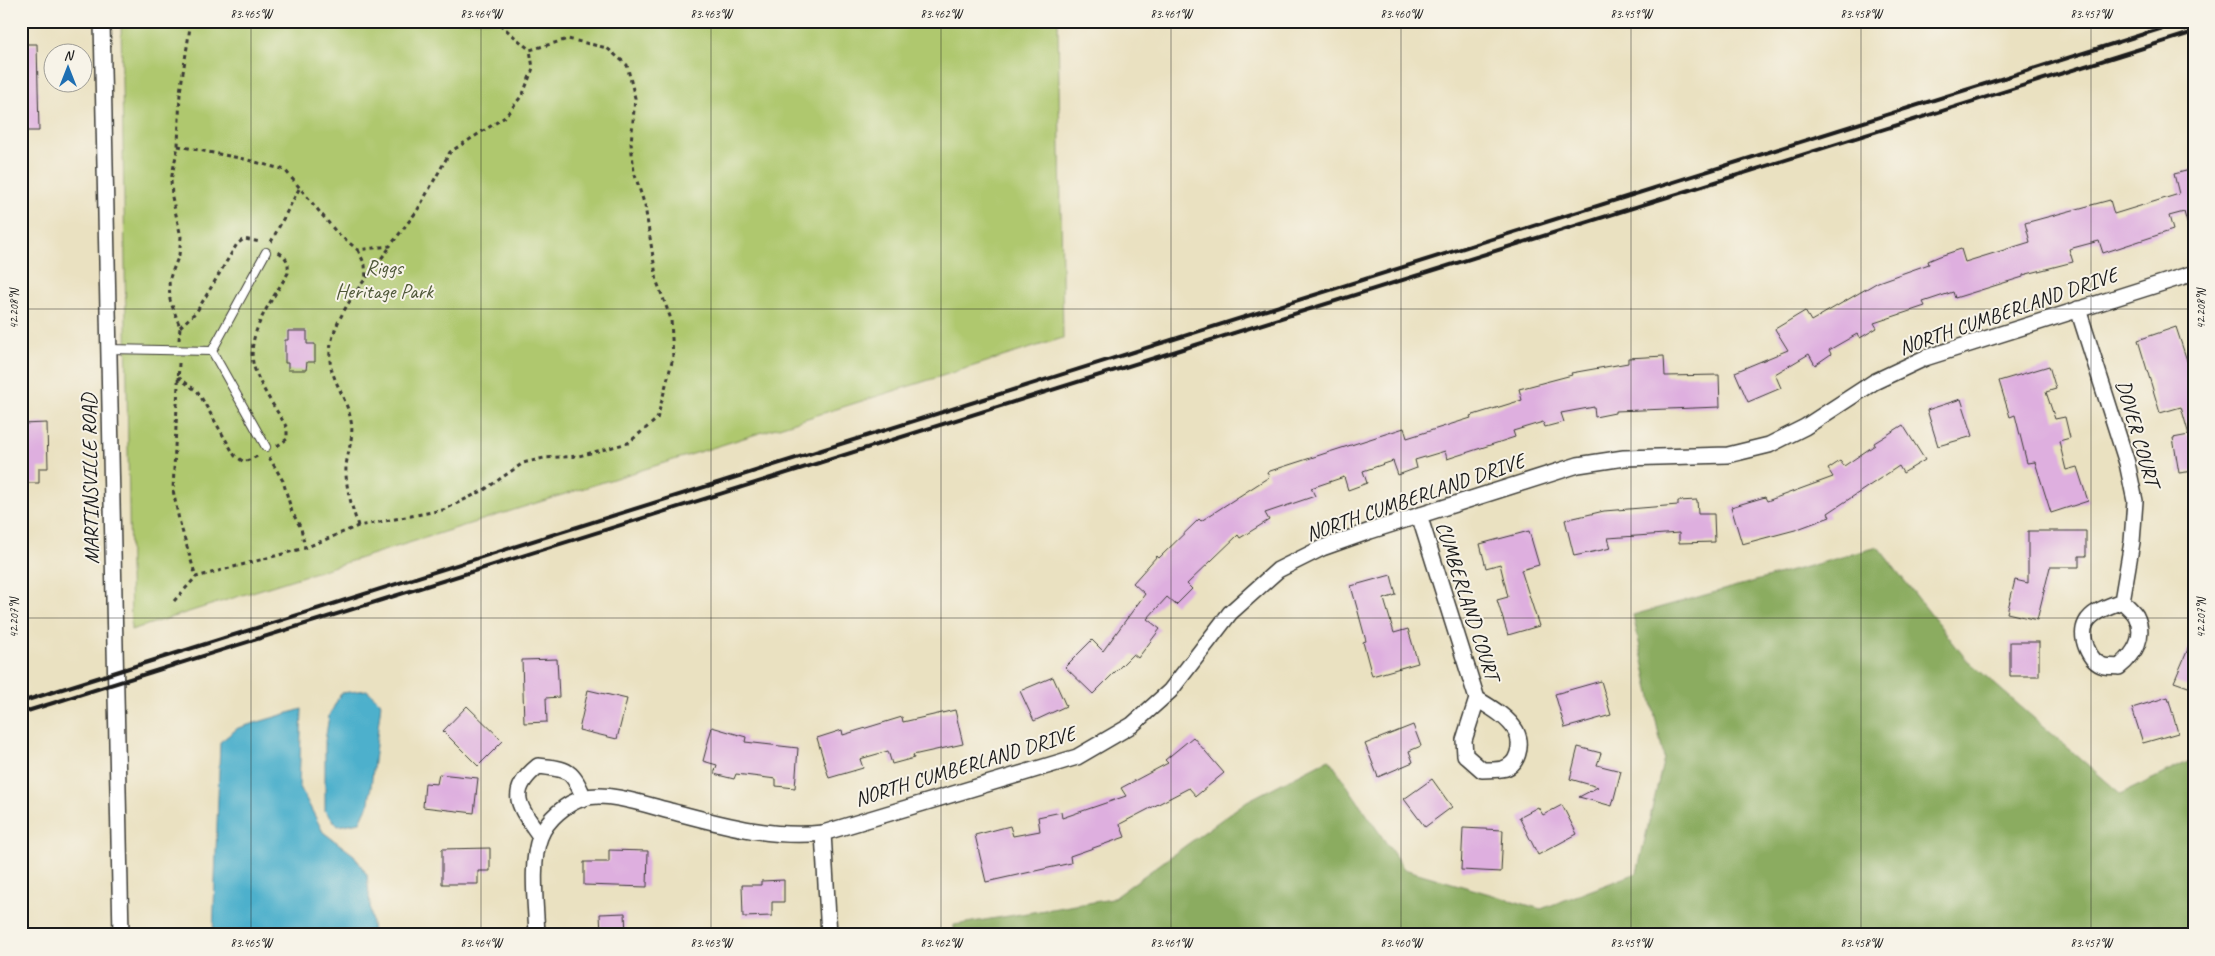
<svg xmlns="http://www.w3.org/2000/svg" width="2215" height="956" viewBox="0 0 2215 956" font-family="Caveat,sans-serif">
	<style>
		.green { fill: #afc86e; stroke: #667245 }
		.forest { fill: #8bac61; stroke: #54643e }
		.water { fill: #4db0cc; stroke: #346674 }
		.building { fill: #deafdf }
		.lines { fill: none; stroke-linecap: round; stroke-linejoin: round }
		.lane-casing { stroke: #3b3a35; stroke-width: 10 }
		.street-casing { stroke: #3b3a35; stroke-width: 18 }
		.path { stroke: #3b3a35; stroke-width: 3; stroke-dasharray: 4 4; stroke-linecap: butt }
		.lane { stroke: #fff; stroke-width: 8 }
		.street { stroke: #fff; stroke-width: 15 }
		.rail { stroke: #1c1c1c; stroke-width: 4 }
		.ticks { fill: none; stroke: #1c1c1c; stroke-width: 1; stroke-opacity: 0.45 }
		.labels { text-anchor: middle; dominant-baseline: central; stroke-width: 4; stroke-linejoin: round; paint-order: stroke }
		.park-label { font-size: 21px; fill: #4f5839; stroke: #f7f3e8 }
		.street-label { font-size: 21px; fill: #1c1c1c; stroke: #f7f3e8 }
		.neatline { fill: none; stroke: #1c1c1c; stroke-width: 2 }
		.ticks-label { font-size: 12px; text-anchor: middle; fill: #1c1c1c }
	</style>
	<rect width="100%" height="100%" fill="#f7f3e8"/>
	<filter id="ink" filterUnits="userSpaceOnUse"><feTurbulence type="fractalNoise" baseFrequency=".02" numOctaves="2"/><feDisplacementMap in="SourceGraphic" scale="10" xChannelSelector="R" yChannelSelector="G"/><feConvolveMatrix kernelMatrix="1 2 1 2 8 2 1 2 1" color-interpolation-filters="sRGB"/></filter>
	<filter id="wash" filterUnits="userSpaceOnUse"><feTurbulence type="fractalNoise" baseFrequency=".0096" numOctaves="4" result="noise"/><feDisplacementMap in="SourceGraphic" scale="20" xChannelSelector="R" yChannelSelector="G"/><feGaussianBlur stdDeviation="1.12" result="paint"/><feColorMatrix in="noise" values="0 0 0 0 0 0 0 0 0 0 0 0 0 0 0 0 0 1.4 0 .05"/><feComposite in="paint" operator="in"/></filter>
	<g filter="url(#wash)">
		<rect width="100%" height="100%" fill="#eae1c1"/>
		<polygon class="green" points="121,21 1058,21 1063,338 131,630"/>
		<polygon class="forest" points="1878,547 1966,659 2121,794 2194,759 2194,935 954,935 954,925 1112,899 1247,801 1329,759 1404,869 1541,909 1637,873 1664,758 1633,615"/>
		<g class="water">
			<polygon points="367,690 381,703 369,803 360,822 338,826 325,811 325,741 329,716 341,693"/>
			<polygon points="302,709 299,785 323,832 354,855 367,875 373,935 213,935 220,742 238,728"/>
		</g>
		<g id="blocks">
			<g class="building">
				<polygon points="21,44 37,44 39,131 21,131"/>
				<polygon points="2194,169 2194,229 2189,230 2184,212 2169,216 2173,230 2103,253 2099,241 2069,249 2073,262 2023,275 2023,277 1955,298 1953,292 1923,302 1925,306 1874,323 1877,328 1860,338 1857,334 1829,350 1831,354 1815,365 1809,354 1775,374 1781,388 1748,402 1735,372 1788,350 1775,329 1805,311 1811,321 1878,282 1929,264 1928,261 1940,256 1961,249 1965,262 2030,242 2025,223 2110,200 2114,214 2179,194 2174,174"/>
				<polygon points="2176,327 2194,382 2194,471 2179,473 2173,438 2189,435 2181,407 2160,413 2138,340"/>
				<polygon points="288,331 307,331 307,344 315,344 315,362 307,362 306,370 288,370 288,363 285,363 285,340 288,340"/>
				<polygon points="1664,356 1665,376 1719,375 1720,407 1615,411 1615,413 1595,417 1594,407 1561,413 1564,422 1545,427 1543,422 1513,431 1515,437 1447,459 1445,451 1415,460 1417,468 1398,475 1393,461 1363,471 1367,483 1348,490 1344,477 1311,488 1315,496 1265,513 1269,520 1240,538 1238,535 1187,584 1192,589 1176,605 1167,597 1147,619 1160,629 1138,658 1133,654 1093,694 1065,667 1092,640 1103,651 1145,594 1133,583 1157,556 1159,558 1199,519 1201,521 1269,477 1267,472 1404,428 1407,438 1471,418 1470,416 1522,400 1519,389 1572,375 1571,373 1628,363 1628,358"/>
				<polygon points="2049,366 2056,389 2046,392 2055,419 2065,417 2070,438 2059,441 2066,470 2077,467 2088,501 2051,513 2035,462 2027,463 2015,415 2010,417 1999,381"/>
				<polygon points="1961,399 1973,436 1938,446 1927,410"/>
				<polygon points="47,423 48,468 39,468 39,483 21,483 21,424"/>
				<polygon points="1903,425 1925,460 1903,473 1899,466 1828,513 1830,517 1795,530 1742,544 1731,507 1765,497 1767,501 1833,477 1828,469 1840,461 1844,466 1875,445 1874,443"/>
				<polygon points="1697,500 1698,514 1714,514 1715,542 1679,543 1679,533 1608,538 1611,548 1574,556 1565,520 1604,511 1678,505 1678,501"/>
				<polygon points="1529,531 1539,565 1521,570 1539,626 1508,635 1497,600 1508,597 1500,564 1486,568 1480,544"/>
				<polygon points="2028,531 2086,531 2086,556 2079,556 2079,567 2050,567 2037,620 2007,613 2015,580 2028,583"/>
				<polygon points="1391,575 1396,595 1384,599 1394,633 1408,629 1418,663 1372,676 1363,642 1366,641 1351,586"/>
				<polygon points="2194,635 2194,689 2174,682"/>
				<rect x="2010" y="642" width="29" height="34"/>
				<polygon points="557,659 559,697 546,698 547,722 524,723 522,660"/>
				<polygon points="1053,677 1066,706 1034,721 1020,691"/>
				<polygon points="1601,681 1611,715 1565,728 1555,694"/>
				<polygon points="588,690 627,699 617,739 579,730"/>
				<polygon points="2168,697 2178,733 2143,743 2132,708"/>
				<polygon points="467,706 503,741 478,766 443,731"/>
				<polygon points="955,710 963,744 913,755 914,758 892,764 888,751 860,759 863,768 829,778 817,738 842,730 843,735 902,717 903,722"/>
				<polygon points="1413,725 1421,746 1409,751 1413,762 1378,777 1365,744"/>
				<polygon points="712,727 746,737 745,742 798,748 795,788 776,786 776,779 736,774 734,779 714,774 717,765 703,761"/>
				<polygon points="1193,737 1224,773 1196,796 1189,788 1120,824 1125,837 1070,856 1071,863 986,882 975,835 1010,826 1013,836 1040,831 1038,817 1061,812 1062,818 1126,796 1121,788 1168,763 1165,760"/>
				<polygon points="1578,747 1601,753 1597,765 1621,771 1612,806 1579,797 1598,787 1570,779"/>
				<polygon points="439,774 478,778 474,813 423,807 425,783 437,784"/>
				<polygon points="1432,779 1452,807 1425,827 1404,799"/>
				<polygon points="1562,805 1577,834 1538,855 1519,817 1538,807 1543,815"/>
				<polygon points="1463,828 1503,830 1501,872 1461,870"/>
				<polygon points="490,848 490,871 478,871 478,884 442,884 442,849"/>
				<polygon points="609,850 648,851 647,887 584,885 584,862 609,862"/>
				<polygon points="784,880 784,902 772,902 772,916 743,917 742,885 761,885 761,881"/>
				<polygon points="625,913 626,935 601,935 600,914"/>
			</g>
		</g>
	</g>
	<g filter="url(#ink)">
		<use href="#blocks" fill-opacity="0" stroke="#3b3a35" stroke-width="1"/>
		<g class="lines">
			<g class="lane-casing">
				<g id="lane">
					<polyline points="266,252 212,351 266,447"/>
					<polyline points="108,349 212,351"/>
				</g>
			</g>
			<g class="street-casing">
				<g id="street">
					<polyline points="102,21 121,935"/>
					<path d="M2078,309L2127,463L2135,501L2132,542L2122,601C2126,605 2133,611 2136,616C2146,636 2135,654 2119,667C2115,666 2108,667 2104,666C2089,662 2079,637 2086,623C2092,611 2110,606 2122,601"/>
					<path d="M1419,515L1477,699C1490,707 1508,717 1516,731C1523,745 1518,766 1502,769C1496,770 1489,770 1482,770L1465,755L1464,740L1477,699"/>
					<polyline points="823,833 829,935"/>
					<path d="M540,836C520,807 505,793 538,766C569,769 572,770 584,798"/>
					<path d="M537,935C536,906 530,863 540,837C547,819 566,803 584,798C607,791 647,805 670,811C720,824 770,839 823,833L1077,757L1132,725L1170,691L1230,613L1278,570L1322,548L1370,531L1578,465L1624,458L1728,455L1769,445L1805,427L1874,382L1925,358L2194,273"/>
				</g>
			</g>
			<g class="path">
				<polyline points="178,146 244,159 285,170 337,233 358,250 390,246 417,211 450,152 505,117 523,94 533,68 530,50"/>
				<polyline points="271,242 300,187"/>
				<polyline points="358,250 365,265 366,279"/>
				<polyline points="180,327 197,311 237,244 244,239 260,242"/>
				<polyline points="179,340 180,327 170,300 169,280 179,255 181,237 172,197 171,180 178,146 180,92 191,21"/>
				<polyline points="179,363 173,490 179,520 196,577 305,548 358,526 443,510 484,490 523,463 544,458 579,456 628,443 657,419 673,358 671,319 657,282 645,206 634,172 631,143 635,98 627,65 607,48 568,39 530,50 496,21"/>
				<polyline points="178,377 198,392 235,456 244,462 258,456"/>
				<path d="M277,446L287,439V428C277,410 262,390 255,370C243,336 272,301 288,273C289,263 287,257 278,252"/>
				<polyline points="269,457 283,481 292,512 301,528 305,548"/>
				<path d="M358,526C352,506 345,487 346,466C348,450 354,437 351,421C348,403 337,387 332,371C319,329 367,278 390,247"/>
				<polyline points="174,601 196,577"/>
			</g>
			<use href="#lane" class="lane"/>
			<use href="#street" class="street"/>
			<g class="rail">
				<polyline points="21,702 2185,21"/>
				<polyline points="21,713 2194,32"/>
			</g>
		</g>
	</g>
	<path class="ticks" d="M251,21V935M481,21V935M711,21V935M941,21V935M1171,21V935M1401,21V935M1631,21V935M1861,21V935M2091,21V935M21,309H2194M21,618H2194M21,928H2194"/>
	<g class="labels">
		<g class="park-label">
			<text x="384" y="267">Riggs<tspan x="384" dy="24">Heritage Park</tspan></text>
		</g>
		<g class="street-label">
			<text transform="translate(2008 311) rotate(-19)">NORTH CUMBERLAND DRIVE</text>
			<text transform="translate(2138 433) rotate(74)">DOVER COURT</text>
			<text transform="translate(90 479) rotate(-91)">MARTINSVILLE ROAD</text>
			<text transform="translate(1415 497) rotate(-19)">NORTH CUMBERLAND DRIVE</text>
			<text transform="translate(1468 601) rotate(72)">CUMBERLAND COURT</text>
			<text transform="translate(965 766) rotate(-17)">NORTH CUMBERLAND DRIVE</text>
		</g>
	</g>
	<rect width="2215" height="956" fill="none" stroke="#f7f3e8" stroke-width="55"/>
	<g transform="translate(68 68)"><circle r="24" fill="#f7f3e8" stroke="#9f9d96"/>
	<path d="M0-4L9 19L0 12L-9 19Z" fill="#1f6fb2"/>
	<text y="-8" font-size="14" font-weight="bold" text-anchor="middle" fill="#1c1c1c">N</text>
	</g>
	<rect x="28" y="28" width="2160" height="900" class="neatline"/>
	<g class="ticks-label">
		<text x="251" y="18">83.465°W</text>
		<text x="481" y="18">83.464°W</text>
		<text x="711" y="18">83.463°W</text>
		<text x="941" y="18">83.462°W</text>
		<text x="1171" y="18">83.461°W</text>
		<text x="1401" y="18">83.460°W</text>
		<text x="1631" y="18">83.459°W</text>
		<text x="1861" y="18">83.458°W</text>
		<text x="2091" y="18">83.457°W</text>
		<text transform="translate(14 309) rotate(-90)" y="4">42.208°N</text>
		<text transform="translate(2201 309) rotate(-90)" y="4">42.208°N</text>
		<text transform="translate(14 618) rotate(-90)" y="4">42.207°N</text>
		<text transform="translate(2201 618) rotate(-90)" y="4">42.207°N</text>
		<text x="251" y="947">83.465°W</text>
		<text x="481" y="947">83.464°W</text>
		<text x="711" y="947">83.463°W</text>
		<text x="941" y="947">83.462°W</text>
		<text x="1171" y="947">83.461°W</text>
		<text x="1401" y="947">83.460°W</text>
		<text x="1631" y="947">83.459°W</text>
		<text x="1861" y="947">83.458°W</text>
		<text x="2091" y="947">83.457°W</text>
	</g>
</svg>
